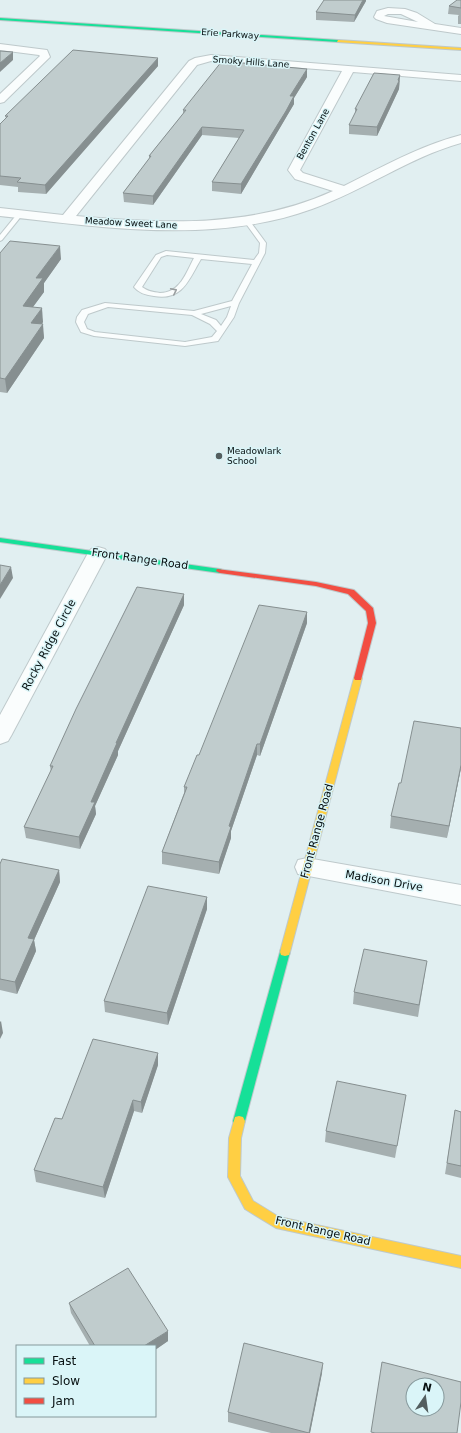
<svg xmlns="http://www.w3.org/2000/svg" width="461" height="1433" viewBox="0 0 461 1433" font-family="'DejaVu Sans',sans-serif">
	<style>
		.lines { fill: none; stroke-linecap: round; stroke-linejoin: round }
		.lane-casing { stroke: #bec9cb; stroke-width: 2 }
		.street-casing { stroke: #bec9cb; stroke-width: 2 }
		.fast-casing { stroke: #bec9cb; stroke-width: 2 }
		.slow-casing { stroke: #bec9cb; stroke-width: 2 }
		.jam-casing { stroke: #bec9cb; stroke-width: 2 }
		.lane { fill: #fafdfd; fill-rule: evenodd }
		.street { fill: #fafdfd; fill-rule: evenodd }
		.fast { fill: #16e098; fill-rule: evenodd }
		.slow { fill: #ffcf43; fill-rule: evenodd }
		.jam { fill: #f24e42; fill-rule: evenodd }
		.wall { fill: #a5afb0 }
		.shaded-wall { fill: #868f90 }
		.building { fill: #c0cccd; stroke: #868f90; fill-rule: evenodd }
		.oneway { stroke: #999e9f }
		.poi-dot { fill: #535e5f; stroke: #daf5f8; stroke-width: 1.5 }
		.labels { text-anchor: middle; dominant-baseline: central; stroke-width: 3; stroke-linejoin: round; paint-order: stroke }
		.far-street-label { font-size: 9px; fill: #071011; stroke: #daf5f8 }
		.far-poi-label { font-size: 9px; fill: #071011; stroke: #daf5f8; text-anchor: start }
		.street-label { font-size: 11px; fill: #071011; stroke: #daf5f8 }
	</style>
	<rect width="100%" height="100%" fill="#e1eff1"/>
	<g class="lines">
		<g class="lane-casing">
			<g id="lane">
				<polygon points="18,213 23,214 2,240 0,241 0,235"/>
				<path d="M247,219L249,220L266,243L265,253L239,303L234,317L218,341L185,346L94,336L81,332L76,322L77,317L82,310L105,303L194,311L232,301L252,264L201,259C189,279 183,301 154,296C146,295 139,293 134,287L156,255L166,251L254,260L259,253L260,243L244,221ZM167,255L194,258C186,273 180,293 160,293C153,292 147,291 142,287L161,257ZM231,306L227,317L221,326L216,320L201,314ZM108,307L192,315L210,324L217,331L212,337L185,342L95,332L87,329L84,322L88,314Z"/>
			</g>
		</g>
		<g class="street-casing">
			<g id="street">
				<path d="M388,8L405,9L417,13L435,24L461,28V34L387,23L376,19L374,17L377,11ZM388,14H401L418,22L384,16Z"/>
				<polygon points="0,44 47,50 50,57 4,102 0,103 0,94 40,56 39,55 0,50"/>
				<path d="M211,55L461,75V81L353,72L300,170L303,173L344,186C382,167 419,146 461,135V143C408,158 363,191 312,209C213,245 102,227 0,216V208L63,215L189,61L195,58ZM211,61L342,71L288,170L295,179L333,191C252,228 163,224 76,216L197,65Z"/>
				<polygon points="98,547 105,549 108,553 11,736 8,741 0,744 0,715 88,553 91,549"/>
				<polygon points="307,858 461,885 461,905 298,874 295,867 298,860"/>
			</g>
		</g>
		<g class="fast-casing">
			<g id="fast">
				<polygon points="0,18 338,40 340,41 338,42 0,20"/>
				<polygon points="0,538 220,569 224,571 220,573 0,542"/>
				<polygon points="285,948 289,949 290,952 245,1121 243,1125 239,1126 235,1125 233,1121 280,952 281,949"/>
			</g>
		</g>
		<g class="slow-casing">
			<g id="slow">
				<polygon points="338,40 461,48 461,50 337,42"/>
				<polygon points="358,675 362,678 290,952 289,955 285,956 281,955 280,952 354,678"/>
				<polygon points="239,1116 243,1117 245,1121 241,1138 240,1176 253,1201 279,1217 461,1256 461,1268 276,1228 245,1209 228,1177 229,1138 235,1117"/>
			</g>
		</g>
		<g class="jam-casing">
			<polygon id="jam" points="217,569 316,582 354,590 373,608 376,623 361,680 355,680 354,678 368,623 366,611 348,594 316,586 220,573 216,571"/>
		</g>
		<use href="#lane" class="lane"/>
		<use href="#street" class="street"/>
		<use href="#fast" class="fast"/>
		<use href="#slow" class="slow"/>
		<use href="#jam" class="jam"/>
	</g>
	<g class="wall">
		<polygon points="461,0 461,24 458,24 458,16 459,15 448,14 449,6"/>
		<polygon points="366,1 354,22 316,20 316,12"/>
		<polygon points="158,58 158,66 46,194 18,192 18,187 0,185 0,124 6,118 5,116"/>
		<polygon points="400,75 399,89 377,136 349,134 349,125 355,114 355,109"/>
		<polygon points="307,77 294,98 294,104 285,119 241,194 212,191 212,182 239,138 202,135 153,205 124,202 123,193 149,159 149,156 183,114 183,110"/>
		<polygon points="0,253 61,259 44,283 44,292 33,307 43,322 42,324 44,338 7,393 0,392"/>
		<polygon points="184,594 184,605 118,751 118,755 95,806 96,814 80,849 26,838 24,827 51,772 50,766"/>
		<polygon points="307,612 307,623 260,756 257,755 231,831 231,838 219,874 162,864 162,852 184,793 184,787 199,755"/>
		<polygon points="461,728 461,768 447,838 390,828 391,816 401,783"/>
		<polygon points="0,864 59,870 60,882 34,940 36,951 17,994 0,990"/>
		<polygon points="207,897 207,909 168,1025 105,1012 104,1001"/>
		<polygon points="425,973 418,1017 353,1004 354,992"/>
		<polygon points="158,1053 158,1065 142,1113 134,1111 105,1198 36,1182 34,1170 62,1119"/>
		<polygon points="406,1095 395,1158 325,1142 326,1131"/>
		<polygon points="455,1110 461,1112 461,1178 445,1174"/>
		<polygon points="69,1303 168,1341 155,1350 155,1346 90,1346 71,1313"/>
		<polygon points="322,1373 310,1433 271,1433 228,1422 228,1412"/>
	</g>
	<g class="shaded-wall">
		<polygon points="363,0 366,0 366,1 354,22 355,15"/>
		<polygon points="13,52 13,60 0,72 0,63"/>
		<polygon points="158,58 158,66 46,194 45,185"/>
		<polygon points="307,69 307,77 294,98 294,104 241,194 241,184 290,96"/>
		<polygon points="400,75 399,89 377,136 377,127"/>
		<polygon points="202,127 202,135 153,205 153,196"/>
		<polygon points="60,246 61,259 44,283 44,292 24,319 23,306 36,278"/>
		<polygon points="42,308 43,322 32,337 31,323"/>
		<polygon points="43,324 44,338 7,393 5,379"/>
		<polygon points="11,567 13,578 0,599 0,585"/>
		<polygon points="184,594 184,605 118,751 118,755 95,806 96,814 80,849 79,837 91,802 116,743"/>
		<polygon points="307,612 307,623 260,756 260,744"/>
		<polygon points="257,744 257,755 231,831 231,838 219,874 219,862 229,826"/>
		<polygon points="461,765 461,768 447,838 449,826"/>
		<polygon points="59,870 60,882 34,940 36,951 17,994 15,982 28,938"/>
		<polygon points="207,897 207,909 168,1025 167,1013"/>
		<polygon points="1,1021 3,1033 0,1039 0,1022"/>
		<polygon points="158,1053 158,1065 142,1113 141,1102"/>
		<polygon points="133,1100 134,1111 105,1198 103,1187"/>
		<polygon points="168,1331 168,1341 155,1350 155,1346 144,1346"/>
		<polygon points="323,1363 322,1373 310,1433 309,1433"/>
	</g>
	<g class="building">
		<polygon points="324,0 363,0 355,15 316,12"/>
		<polygon points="457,0 461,0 461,8 449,6"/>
		<polygon points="73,50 158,58 45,185 17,182 21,178 0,176 0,124 8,116 5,116"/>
		<polygon points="0,51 13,52 0,63"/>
		<polygon points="222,61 307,69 290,96 294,96 286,111 241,184 212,182 244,130 202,127 153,196 123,193 151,156 149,156 186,110 183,110"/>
		<polygon points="374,73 400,75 398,80 399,81 377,127 349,125 357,109 355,109"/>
		<polygon points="10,241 60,246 36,278 43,278 23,306 42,308 31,323 43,324 5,379 0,378 0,253"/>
		<polygon points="0,565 11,567 0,585"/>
		<polygon points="137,587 184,594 116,743 117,743 91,802 95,802 79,837 24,827 53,766 50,766 76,709"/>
		<polygon points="259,605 307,612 260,744 257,744 229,826 231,827 219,862 162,852 187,787 184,787 197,755 199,755"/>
		<polygon points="414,721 461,728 461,765 449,826 391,816 399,783 401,783"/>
		<polygon points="2,859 59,870 28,938 34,939 15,982 0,979 0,864"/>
		<polygon points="148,886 207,897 167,1013 104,1001"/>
		<polygon points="364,949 427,961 419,1005 354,992"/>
		<polygon points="93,1039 158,1053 141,1102 133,1100 103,1187 34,1170 55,1118 62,1119"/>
		<polygon points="337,1081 406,1095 397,1146 326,1131"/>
		<polygon points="455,1110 461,1112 461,1166 447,1163"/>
		<polygon points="128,1268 168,1331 144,1346 95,1346 69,1303"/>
		<polygon points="244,1343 323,1363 309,1433 228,1412"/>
		<path d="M382,1362L461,1382V1402L457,1433H375L371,1432ZM413,1385H437V1409H413Z"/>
	</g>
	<defs><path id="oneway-chevron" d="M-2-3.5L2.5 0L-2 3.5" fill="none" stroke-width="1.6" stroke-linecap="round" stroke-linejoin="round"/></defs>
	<use class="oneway" href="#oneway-chevron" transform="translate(174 291) rotate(-27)"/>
	<circle class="poi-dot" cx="219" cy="456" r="4"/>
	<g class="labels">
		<g class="far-street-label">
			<text transform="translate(230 34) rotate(4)">Erie Parkway</text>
			<text transform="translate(251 62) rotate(4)">Smoky Hills Lane</text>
			<text transform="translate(313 134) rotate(-61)">Benton Lane</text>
			<text transform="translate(131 223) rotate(3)">Meadow Sweet Lane</text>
		</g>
		<g class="far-poi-label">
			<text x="227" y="451">Meadowlark<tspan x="227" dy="10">School</tspan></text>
		</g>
		<g class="street-label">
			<text transform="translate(140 559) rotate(8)">Front Range Road</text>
			<text transform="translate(49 645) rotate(-62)">Rocky Ridge Circle</text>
			<text transform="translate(317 831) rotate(-75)">Front Range Road</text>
			<text transform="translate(384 881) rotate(10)">Madison Drive</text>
			<text transform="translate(323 1231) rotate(13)">Front Range Road</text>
		</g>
	</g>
	<rect x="16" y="1345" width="140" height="72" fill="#daf5f8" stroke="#86999c"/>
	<rect x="24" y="1358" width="20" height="6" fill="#16e098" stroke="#86999c"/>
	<text x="52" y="1365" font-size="12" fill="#071011">Fast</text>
	<rect x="24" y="1378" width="20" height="6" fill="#ffcf43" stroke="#86999c"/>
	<text x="52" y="1385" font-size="12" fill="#071011">Slow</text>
	<rect x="24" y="1398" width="20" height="6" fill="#f24e42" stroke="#86999c"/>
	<text x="52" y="1405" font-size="12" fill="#071011">Jam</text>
	<g transform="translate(425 1397) rotate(13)"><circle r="19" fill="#daf5f8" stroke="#86999c"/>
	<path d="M0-3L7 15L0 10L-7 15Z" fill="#535e5f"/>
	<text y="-6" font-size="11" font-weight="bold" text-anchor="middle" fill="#071011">N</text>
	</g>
</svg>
